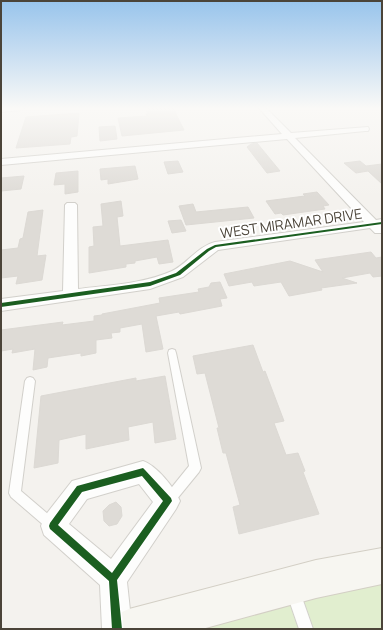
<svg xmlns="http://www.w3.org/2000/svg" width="383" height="630" viewBox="0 0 383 630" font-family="Manrope,sans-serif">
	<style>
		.green { fill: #e1eecf }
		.building { fill: #dedbd6; stroke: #dcd9d4 }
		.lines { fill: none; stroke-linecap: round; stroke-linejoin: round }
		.lane-casing { stroke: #d2d0cb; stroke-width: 2 }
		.street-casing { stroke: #d2d0cb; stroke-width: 2 }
		.secondary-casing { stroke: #d3cfc5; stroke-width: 2 }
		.lane { fill: #fdfdfc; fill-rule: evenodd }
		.street { fill: #fdfdfc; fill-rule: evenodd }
		.secondary { fill: #f7f6f1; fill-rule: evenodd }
		.cycleway-casing { stroke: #fff; stroke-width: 3 }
		.cycleway { fill: #1b5e20; fill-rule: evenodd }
		.labels { text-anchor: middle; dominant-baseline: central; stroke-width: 4; stroke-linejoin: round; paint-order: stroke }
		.street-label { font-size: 14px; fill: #4b4439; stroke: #fff }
	</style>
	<rect width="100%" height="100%" fill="#f4f2ee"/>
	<polygon class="green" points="382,566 382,629 149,629"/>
	<g class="building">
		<polygon points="173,108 184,130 122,136 118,118 147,116 146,114 148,114 146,109"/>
		<polygon points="79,113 77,136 71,137 70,144 16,148 26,117"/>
		<polygon points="115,126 117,139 100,141 99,127"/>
		<polygon points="257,143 280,171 267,173 247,147 251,144"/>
		<polygon points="178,161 183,172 168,174 164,162"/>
		<polygon points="360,161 366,166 382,164 382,184 368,171 356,173 344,163"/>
		<polygon points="135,166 138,179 108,184 108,179 101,180 100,169"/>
		<polygon points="78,171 78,192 65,194 65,184 54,185 56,173"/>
		<polygon points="24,176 21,189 1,191 1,178"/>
		<polygon points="317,192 329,205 323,206 325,209 283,215 281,213 275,214 266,201 305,196 303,194"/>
		<polygon points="121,201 123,216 117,217 120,246 168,240 173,262 159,264 157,257 135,261 135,263 126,264 126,267 89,273 89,247 94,246 93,227 103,226 101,204"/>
		<polygon points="193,204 196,212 248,207 254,218 186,225 179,206"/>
		<polygon points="43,210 37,256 46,255 42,280 16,284 18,276 1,278 1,250 18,248 20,239 23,238 28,212"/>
		<polygon points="181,220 186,231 172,233 168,221"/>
		<polygon points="371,252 376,258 382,257 382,276 373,277 370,273 342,278 357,283 321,288 322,290 289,296 281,282 254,286 252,282 229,286 224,274 290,261 323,272 315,260"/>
		<polygon points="220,282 227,298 220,299 222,306 180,314 179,312 156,316 163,349 146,352 142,324 120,328 120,332 111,333 112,338 96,340 96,353 81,356 81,353 48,358 47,367 33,370 35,349 12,353 13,349 1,351 1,330 63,322 62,325 94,321 94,316 102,315 102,314 160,303 159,298 199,292 198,289 209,287 211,283"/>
		<polygon points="253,345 263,372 265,371 284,421 274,423 286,455 298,453 305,471 303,472 319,514 239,534 233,507 240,505 226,453 223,453 217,428 219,428 205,373 197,374 193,356"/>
		<polygon points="165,376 176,439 155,443 153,422 128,427 129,440 86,449 86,434 59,440 58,463 34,468 41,396 136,378 136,381"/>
		<polygon points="116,502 121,507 122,516 117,524 109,526 104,521 103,511 109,505"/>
	</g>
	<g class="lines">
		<g class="lane-casing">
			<g id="lane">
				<polygon points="172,349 175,350 176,353 201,468 199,472 172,505 168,507 164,505 162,501 164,497 189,466 168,353 169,350"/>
				<polygon points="30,377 33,378 35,381 21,491 55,520 57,524 55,528 51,530 47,528 11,497 9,493 25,381 27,378"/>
				<polygon points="294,587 299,589 313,629 299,629 287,594 289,589"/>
			</g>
		</g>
		<g class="street-casing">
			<g id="street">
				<polygon points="1,108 24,108 21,110 1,112"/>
				<path d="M259,108H266L291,133L368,127L369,129L368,131H365L295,138L376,220L382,219V233H375L370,228L218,250L183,277L150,289L1,311V299L63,291L65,205L67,203H75L77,205L78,289C108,285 143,284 172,271C187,264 198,246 215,242L364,222L287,139L1,165V159L282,134Z"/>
				<path d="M143,461C157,466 174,487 180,501L176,509L127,582L132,629H102L100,585L44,535L41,526L44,517L72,481ZM139,484L153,502L111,559L69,524L87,499Z"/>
			</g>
		</g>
		<g class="secondary-casing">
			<polygon id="secondary" points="382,548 382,584 316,598 202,629 109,629 115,615 129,609 316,560"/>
		</g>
		<use href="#lane" class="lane"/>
		<use href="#street" class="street"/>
		<use href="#secondary" class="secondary"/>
		<g class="cycleway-casing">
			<g id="cycleway">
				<polygon points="382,222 382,224 216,247 209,251 180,275 150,286 1,307 1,303 150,282 176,273 207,249 215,245"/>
				<path d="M143,468L145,470L171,498L172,501L117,580L122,629H112L109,581L50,529L49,526L50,523L77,486ZM142,476L163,501L112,573L58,525L82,492Z"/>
			</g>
		</g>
		<use href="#cycleway" class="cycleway"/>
	</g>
	<linearGradient id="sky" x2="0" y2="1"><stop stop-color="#98c4ec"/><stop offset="0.55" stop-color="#faf9f7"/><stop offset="1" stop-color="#faf9f7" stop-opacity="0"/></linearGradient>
	<rect width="383" height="197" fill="url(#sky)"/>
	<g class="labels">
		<g class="street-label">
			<text transform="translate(291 223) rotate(-8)">WEST MIRAMAR DRIVE</text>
		</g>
	</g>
	<rect width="383" height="630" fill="none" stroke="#4b4439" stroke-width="4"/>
</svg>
